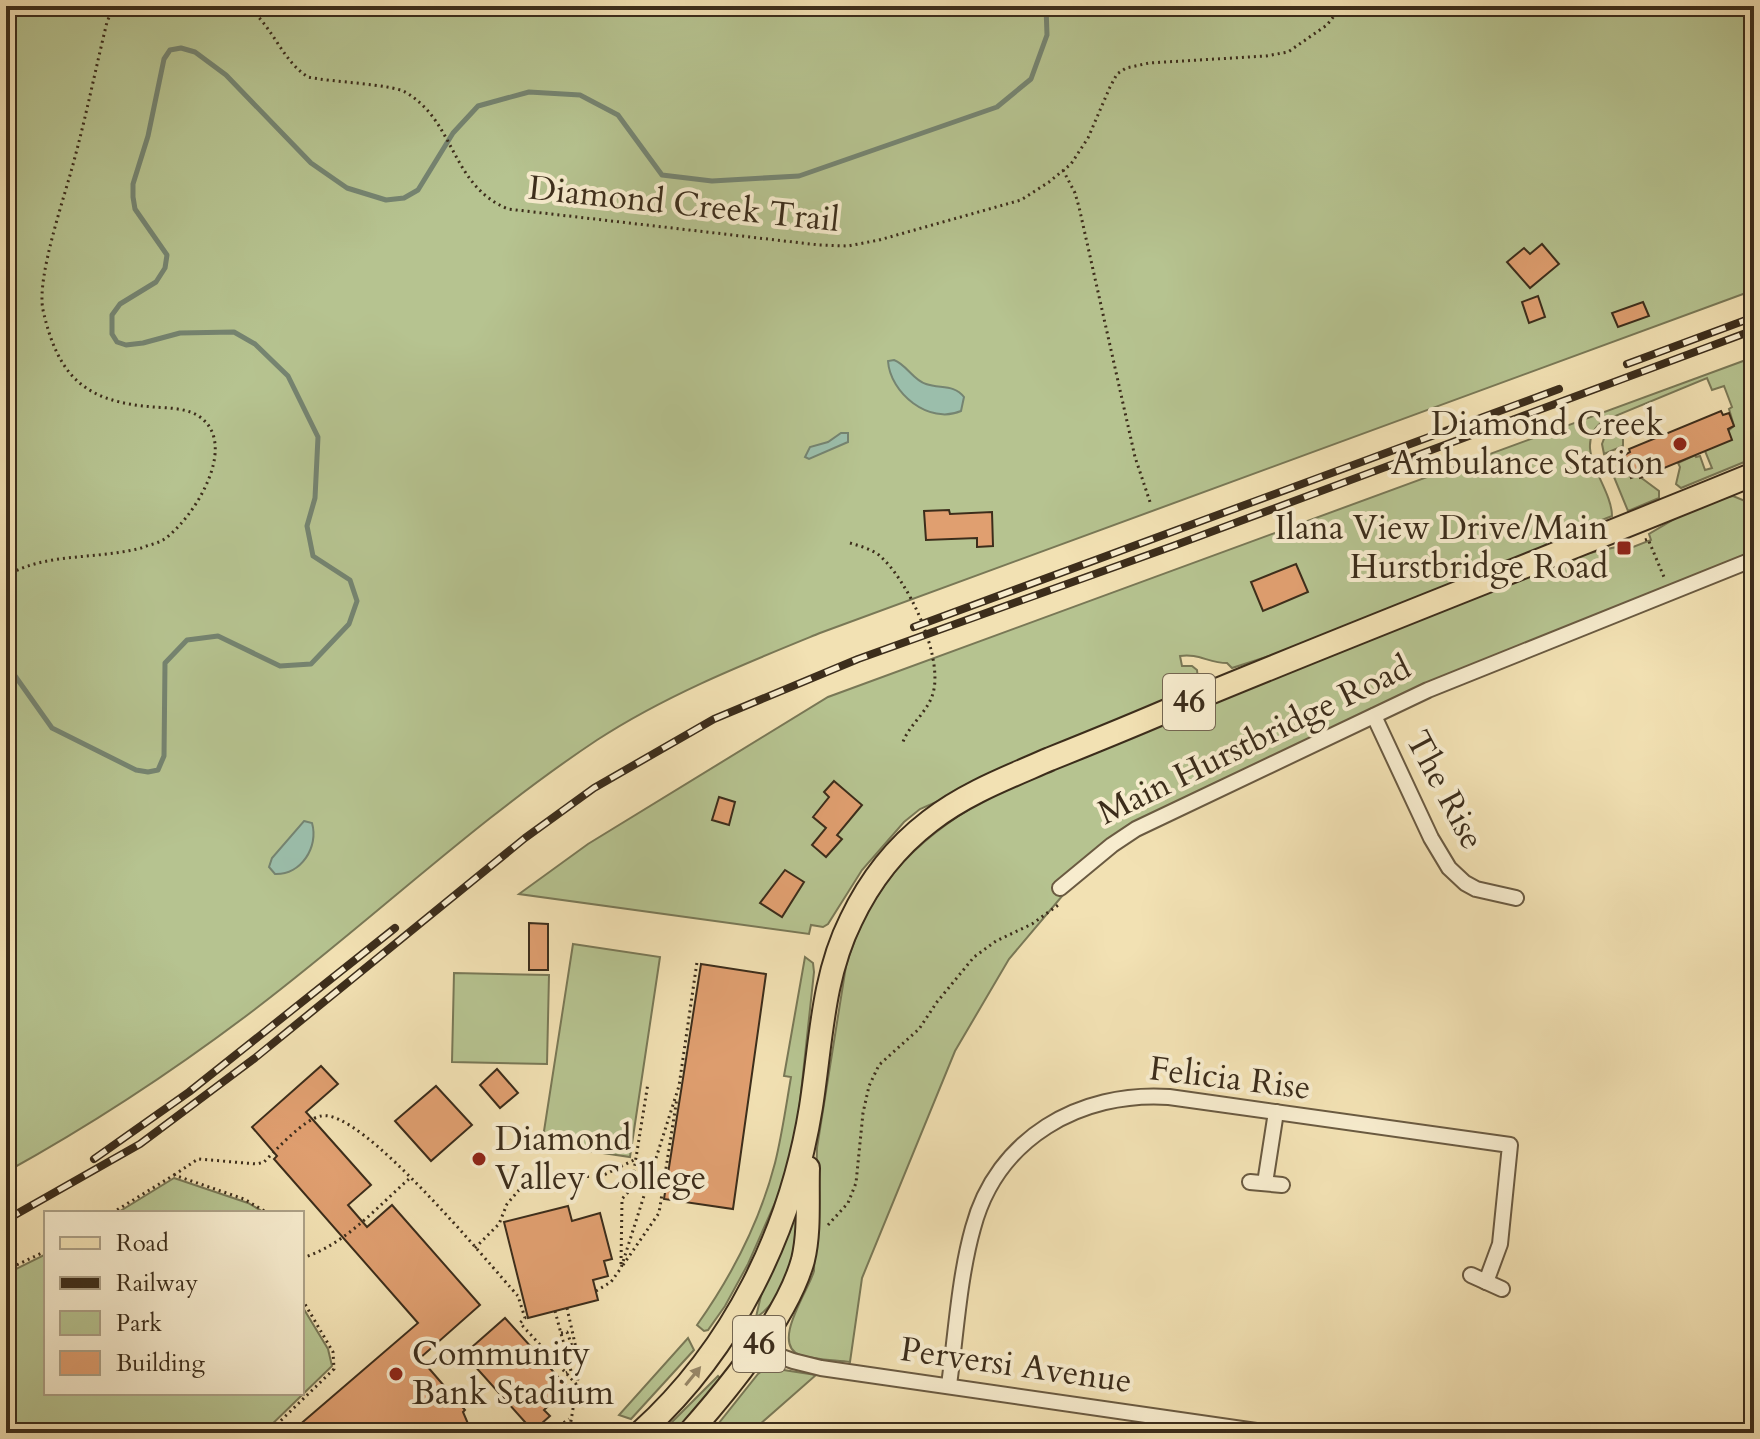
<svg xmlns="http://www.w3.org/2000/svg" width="1760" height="1439" viewBox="0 0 1760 1439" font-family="Cardo,serif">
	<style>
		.green { fill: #b6c390; stroke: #797856; stroke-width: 2 }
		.water { fill: #9bbeab; stroke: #758471; stroke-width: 2 }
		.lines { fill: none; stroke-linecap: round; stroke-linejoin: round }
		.stream { stroke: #758471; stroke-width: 5 }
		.building { fill: #e09f70; stroke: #3c2d1b; stroke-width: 2 }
		.street-casing { stroke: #6a5a41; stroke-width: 18 }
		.primary-casing { stroke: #3c2d1b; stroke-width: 26 }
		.path { stroke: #3c2d1b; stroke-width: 3; stroke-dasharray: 2 4; stroke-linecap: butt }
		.street { stroke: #f7ecce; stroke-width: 14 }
		.primary { stroke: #f2e1b3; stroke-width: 22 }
		.rail-casing { stroke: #3c2d1b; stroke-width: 8 }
		.rail { stroke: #f7ecce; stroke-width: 5; stroke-dasharray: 15; stroke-linecap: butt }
		.oneway { fill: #978767 }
		.poi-dot { fill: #8f2418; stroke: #f7ecce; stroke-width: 3 }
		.labels { text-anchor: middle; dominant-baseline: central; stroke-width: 8; stroke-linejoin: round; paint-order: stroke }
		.shield { fill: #f7ecce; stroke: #746651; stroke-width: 2 }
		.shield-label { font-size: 32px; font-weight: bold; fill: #3c2d1b }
		.street-label { font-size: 34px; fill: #3c2d1b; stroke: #f7ecce }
		.poi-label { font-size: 34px; fill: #3c2d1b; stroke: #f7ecce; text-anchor: end }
	</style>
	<rect width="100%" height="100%" fill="#f2e1b3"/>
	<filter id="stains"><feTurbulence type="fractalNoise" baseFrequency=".0025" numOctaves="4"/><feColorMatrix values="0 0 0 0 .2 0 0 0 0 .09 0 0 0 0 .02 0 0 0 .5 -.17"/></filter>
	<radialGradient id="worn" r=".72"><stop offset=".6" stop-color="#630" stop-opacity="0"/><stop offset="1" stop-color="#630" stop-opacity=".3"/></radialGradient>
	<g class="green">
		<path d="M6,6H1754V290L820,633C744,664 666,695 597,740C475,821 370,922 254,1010C175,1070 93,1124 6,1172Z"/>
		<path d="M1754,357V458L1681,488L1676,484L1680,467L1678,463L1695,455L1696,457L1700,456L1705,470L1712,468L1705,451L1734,426L1729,409L1732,407L1724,386L1712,390L1707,378L1603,421C1569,447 1612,485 1612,516L1559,537L1531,553L1322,639L1232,668L1227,663C1209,663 1198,653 1180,656L1182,666H1192L1197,670L1198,679L1194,688L920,809L904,822L862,870L828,924L823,927L811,925L809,934L519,894L588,844L828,697Z"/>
		<polygon points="1616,432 1623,436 1623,446 1604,454 1602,444 1605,436"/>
		<polygon points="1628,468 1659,491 1659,498 1628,511 1614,477 1616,473"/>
		<path d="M1733,496L1750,503L1754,509V552L1752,553L1428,684L1207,787L1117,833L1054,885L1063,895L1009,959L955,1051L862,1278L850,1362C834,1360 815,1360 800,1355C770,1344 809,1290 814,1271L817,1148L846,966C871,880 924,831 1001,791L1382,634L1585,554L1621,546L1623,551L1651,540L1649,534L1683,514L1720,499Z"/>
		<polygon points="573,944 660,957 630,1157 542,1144"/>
		<path d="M805,957L813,963L814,972L795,1148L782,1187L748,1264L725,1306L708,1330L704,1331L697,1325C731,1277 760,1221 775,1163C782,1135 786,1106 791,1077L784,1076Z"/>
		<polygon points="454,973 549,975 547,1064 452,1062"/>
		<polygon points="174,1178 248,1203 265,1213 117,1213"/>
		<path d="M797,1194C798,1207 799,1220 799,1233C798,1257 777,1307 756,1317L763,1287Z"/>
		<polygon points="46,1254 46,1393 302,1393 302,1306 328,1349 332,1366 263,1433 6,1432 6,1274"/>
		<polygon points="688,1338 694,1350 631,1419 619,1415"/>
		<polygon points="777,1369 816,1375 750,1433 711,1433 758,1374 762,1371"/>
		<polygon points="718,1376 721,1379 677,1433 661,1433"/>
	</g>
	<g class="water">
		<path d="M894,360C907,365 913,380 926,384C940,389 954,384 964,397L961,411C929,425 890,393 888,361Z"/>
		<polygon points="841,433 848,433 848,442 809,459 805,457 810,447 828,442"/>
		<path d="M304,821L312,823C319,847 301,875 275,874L269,867L272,858Z"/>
	</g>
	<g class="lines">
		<polyline class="stream" points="6,672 13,673 52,728 136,770 148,772 158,770 164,756 165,663 187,640 218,636 280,666 311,664 349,624 357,601 350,580 313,556 307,526 315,498 318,437 288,376 255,344 234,332 180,333 143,343 126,345 117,342 112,334 112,315 120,304 156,282 165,268 167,255 135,209 133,197 133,184 148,136 164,59 170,50 181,48 195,52 226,75 311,163 347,188 386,200 404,198 418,190 453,133 478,106 529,92 580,95 618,115 662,175 712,181 799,176 997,107 1031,79 1047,35 1046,6"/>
	</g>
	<g class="building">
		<polygon points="1542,244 1559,264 1530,288 1507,262 1524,248 1530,254"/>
		<polygon points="1538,296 1545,317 1529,323 1522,302"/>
		<polygon points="1643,302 1649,316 1618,327 1612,313"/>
		<polygon points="1721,411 1723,415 1729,413 1734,426 1728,429 1732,440 1640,478 1639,475 1631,478 1623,456 1630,452 1629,449"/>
		<polygon points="949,510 950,514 992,512 993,546 977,547 977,538 926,540 924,511"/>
		<polygon points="1296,564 1308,592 1263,611 1251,582"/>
		<polygon points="834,781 862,805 837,835 842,839 826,857 812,845 826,828 813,817 829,797 824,792"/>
		<polygon points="719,797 735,802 729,825 712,820"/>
		<polygon points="785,870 804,882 782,917 760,903"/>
		<polygon points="529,923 548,924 548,970 529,970"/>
		<polygon points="701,964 766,974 733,1209 664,1199"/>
		<polygon points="321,1066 338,1084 306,1112 371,1185 348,1205 367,1227 392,1205 480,1305 420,1358 465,1410 463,1412 472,1433 290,1433 418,1323 274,1159 277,1156 252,1127"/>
		<polygon points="497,1069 518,1093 500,1108 480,1085"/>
		<polygon points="436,1086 472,1125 431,1161 395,1121"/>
		<polygon points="568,1206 572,1221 600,1213 612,1259 604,1261 608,1276 593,1280 598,1300 528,1318 504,1222"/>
		<polygon points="505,1318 568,1388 544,1410 550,1416 533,1431 464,1354"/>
	</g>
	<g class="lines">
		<g class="street-casing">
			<g id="street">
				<polyline points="1374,716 1431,838 1449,868 1465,883 1476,889 1516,898"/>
				<polyline points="1060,888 1112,845 1136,829 1428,690 1754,559"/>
				<polyline points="1250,1182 1282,1185"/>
				<polyline points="1265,1183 1276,1112"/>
				<polyline points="1471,1275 1502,1289"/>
				<polyline points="757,1348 793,1361 821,1368 1270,1433"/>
				<path d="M949,1385C956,1334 959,1278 973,1228C997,1138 1080,1091 1169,1097L1510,1145L1500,1244L1486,1282"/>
			</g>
		</g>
		<g class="primary-casing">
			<g id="primary">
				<path d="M640,1433C734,1348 791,1231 811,1107C821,1044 822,978 851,920C869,882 896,847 930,821C966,793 1009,777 1050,759C1095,741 1139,723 1183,704C1373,625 1564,552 1754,474"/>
				<path d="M689,1433C728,1389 787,1318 803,1260C810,1231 807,1198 808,1168"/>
			</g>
		</g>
		<g class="path">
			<path d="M246,6C273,25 281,60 308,77C330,82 391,84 405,92C456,121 450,185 508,209L819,245L848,246L879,240L1021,200L1049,182L1071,164L1088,138L1110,87L1117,74L1126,68L1149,63L1266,56L1288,52L1327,25L1342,6"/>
			<polyline points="1063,170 1075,193 1079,207 1135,457 1150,502"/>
			<polyline points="1645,540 1648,539 1664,577"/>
			<path d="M850,543C860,546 871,549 879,555C908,580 941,652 934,689C930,711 910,723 903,742"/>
			<path d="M6,576C46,552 96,560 141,548C148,545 156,544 163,540C192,521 240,446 200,417C188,408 168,408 154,407C85,402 58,377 43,310C36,277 66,193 75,157C87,112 96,67 107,22L114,6"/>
			<path d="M174,1175L198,1159L257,1164L264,1162C277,1149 304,1119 321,1116C361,1107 488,1263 518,1296L525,1318L520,1323L577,1385"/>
			<polyline points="112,1213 174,1175 244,1199 268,1213"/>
			<polyline points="828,1225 848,1203 856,1183 863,1113 869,1086 879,1065 919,1029 937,1002 974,957 996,941 1032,924 1061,903"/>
			<polyline points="475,1248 499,1224 507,1204 519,1190 544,1180 604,1175 636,1159"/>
			<path d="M302,1258C345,1245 377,1207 410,1178"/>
			<polyline points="621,1264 622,1199 631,1189 648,1083"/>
			<polyline points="623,1265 659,1213 677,1098"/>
			<polyline points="6,1270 46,1251"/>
			<polyline points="596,1291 611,1282 621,1268 679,1086 697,962"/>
			<polyline points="567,1308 580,1366 569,1433"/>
			<polyline points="555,1311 571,1371 566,1373"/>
			<polyline points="561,1333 567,1332 578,1363"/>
			<polyline points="268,1433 334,1369 333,1352 302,1299"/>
			<polyline points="549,1433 569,1419"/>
		</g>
		<use href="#street" class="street"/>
		<use href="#primary" class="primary"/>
		<g class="rail-casing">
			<g id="rail">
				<polyline points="1627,364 1754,317"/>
				<polyline points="914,627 1559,389"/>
				<polyline points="94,1159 189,1092 395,928"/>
				<polyline points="6,1220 140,1144 255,1058 525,838 594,788 714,719 858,659 1173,546 1754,330"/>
			</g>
		</g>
		<use href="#rail" class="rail"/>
	</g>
	<defs><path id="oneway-solid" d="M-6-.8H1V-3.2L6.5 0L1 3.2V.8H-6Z" transform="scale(2)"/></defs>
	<use class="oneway" href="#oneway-solid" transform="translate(693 1376) rotate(-51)"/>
	<g class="poi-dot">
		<circle cx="1680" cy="444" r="8"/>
		<rect x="1616" y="540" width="16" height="16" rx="4"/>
		<circle cx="479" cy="1159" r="8"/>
		<circle cx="396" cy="1374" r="8"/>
	</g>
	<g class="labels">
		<g class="shield">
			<rect x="1163" y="674" width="52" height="56" rx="6"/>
			<rect x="733" y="1316" width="52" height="56" rx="6"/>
		</g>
		<g class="shield-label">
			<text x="1189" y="702">46</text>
			<text x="759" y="1344">46</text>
		</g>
		<g class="street-label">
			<text transform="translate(684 204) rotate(6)">Diamond Creek Trail</text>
			<text transform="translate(1254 740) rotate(-26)">Main Hurstbridge Road</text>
			<text transform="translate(1445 790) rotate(62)">The Rise</text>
			<text transform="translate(1230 1078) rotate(7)">Felicia Rise</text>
			<text transform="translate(1016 1365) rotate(8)">Perversi Avenue</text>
		</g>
		<g class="poi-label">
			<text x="1664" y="424">Diamond Creek<tspan x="1664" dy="39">Ambulance Station</tspan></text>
			<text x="1608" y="528">Ilana View Drive/Main<tspan x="1608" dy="39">Hurstbridge Road</tspan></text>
			<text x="495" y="1139" text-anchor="start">Diamond<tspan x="495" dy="39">Valley College</tspan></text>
			<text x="412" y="1354" text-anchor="start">Community<tspan x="412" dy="39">Bank Stadium</tspan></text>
		</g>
	</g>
	<rect width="1760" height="1439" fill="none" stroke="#f2e1b3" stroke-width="32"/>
	<rect x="8" y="8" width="1744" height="1423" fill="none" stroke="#3c2d1b" stroke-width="4"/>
	<rect x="16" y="16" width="1728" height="1407" fill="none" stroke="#3c2d1b" stroke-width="2"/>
	<rect x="44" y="1211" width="260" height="184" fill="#f7ecce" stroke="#aca086" stroke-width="2"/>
	<rect x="60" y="1237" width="40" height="12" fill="#f2e1b3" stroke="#aca086" stroke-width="2"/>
	<text x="116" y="1251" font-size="24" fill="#3c2d1b">Road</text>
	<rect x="60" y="1277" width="40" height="12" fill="#3c2d1b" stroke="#aca086" stroke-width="2"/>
	<text x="116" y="1291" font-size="24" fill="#3c2d1b">Railway</text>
	<rect x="60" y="1311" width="40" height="24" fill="#b6c390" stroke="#aca086" stroke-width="2"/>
	<text x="116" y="1331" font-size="24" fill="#3c2d1b">Park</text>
	<rect x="60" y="1351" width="40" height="24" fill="#e09f70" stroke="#aca086" stroke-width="2"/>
	<text x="116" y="1371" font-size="24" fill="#3c2d1b">Building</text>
	<rect width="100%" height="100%" filter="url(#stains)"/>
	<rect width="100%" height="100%" fill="url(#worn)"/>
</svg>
